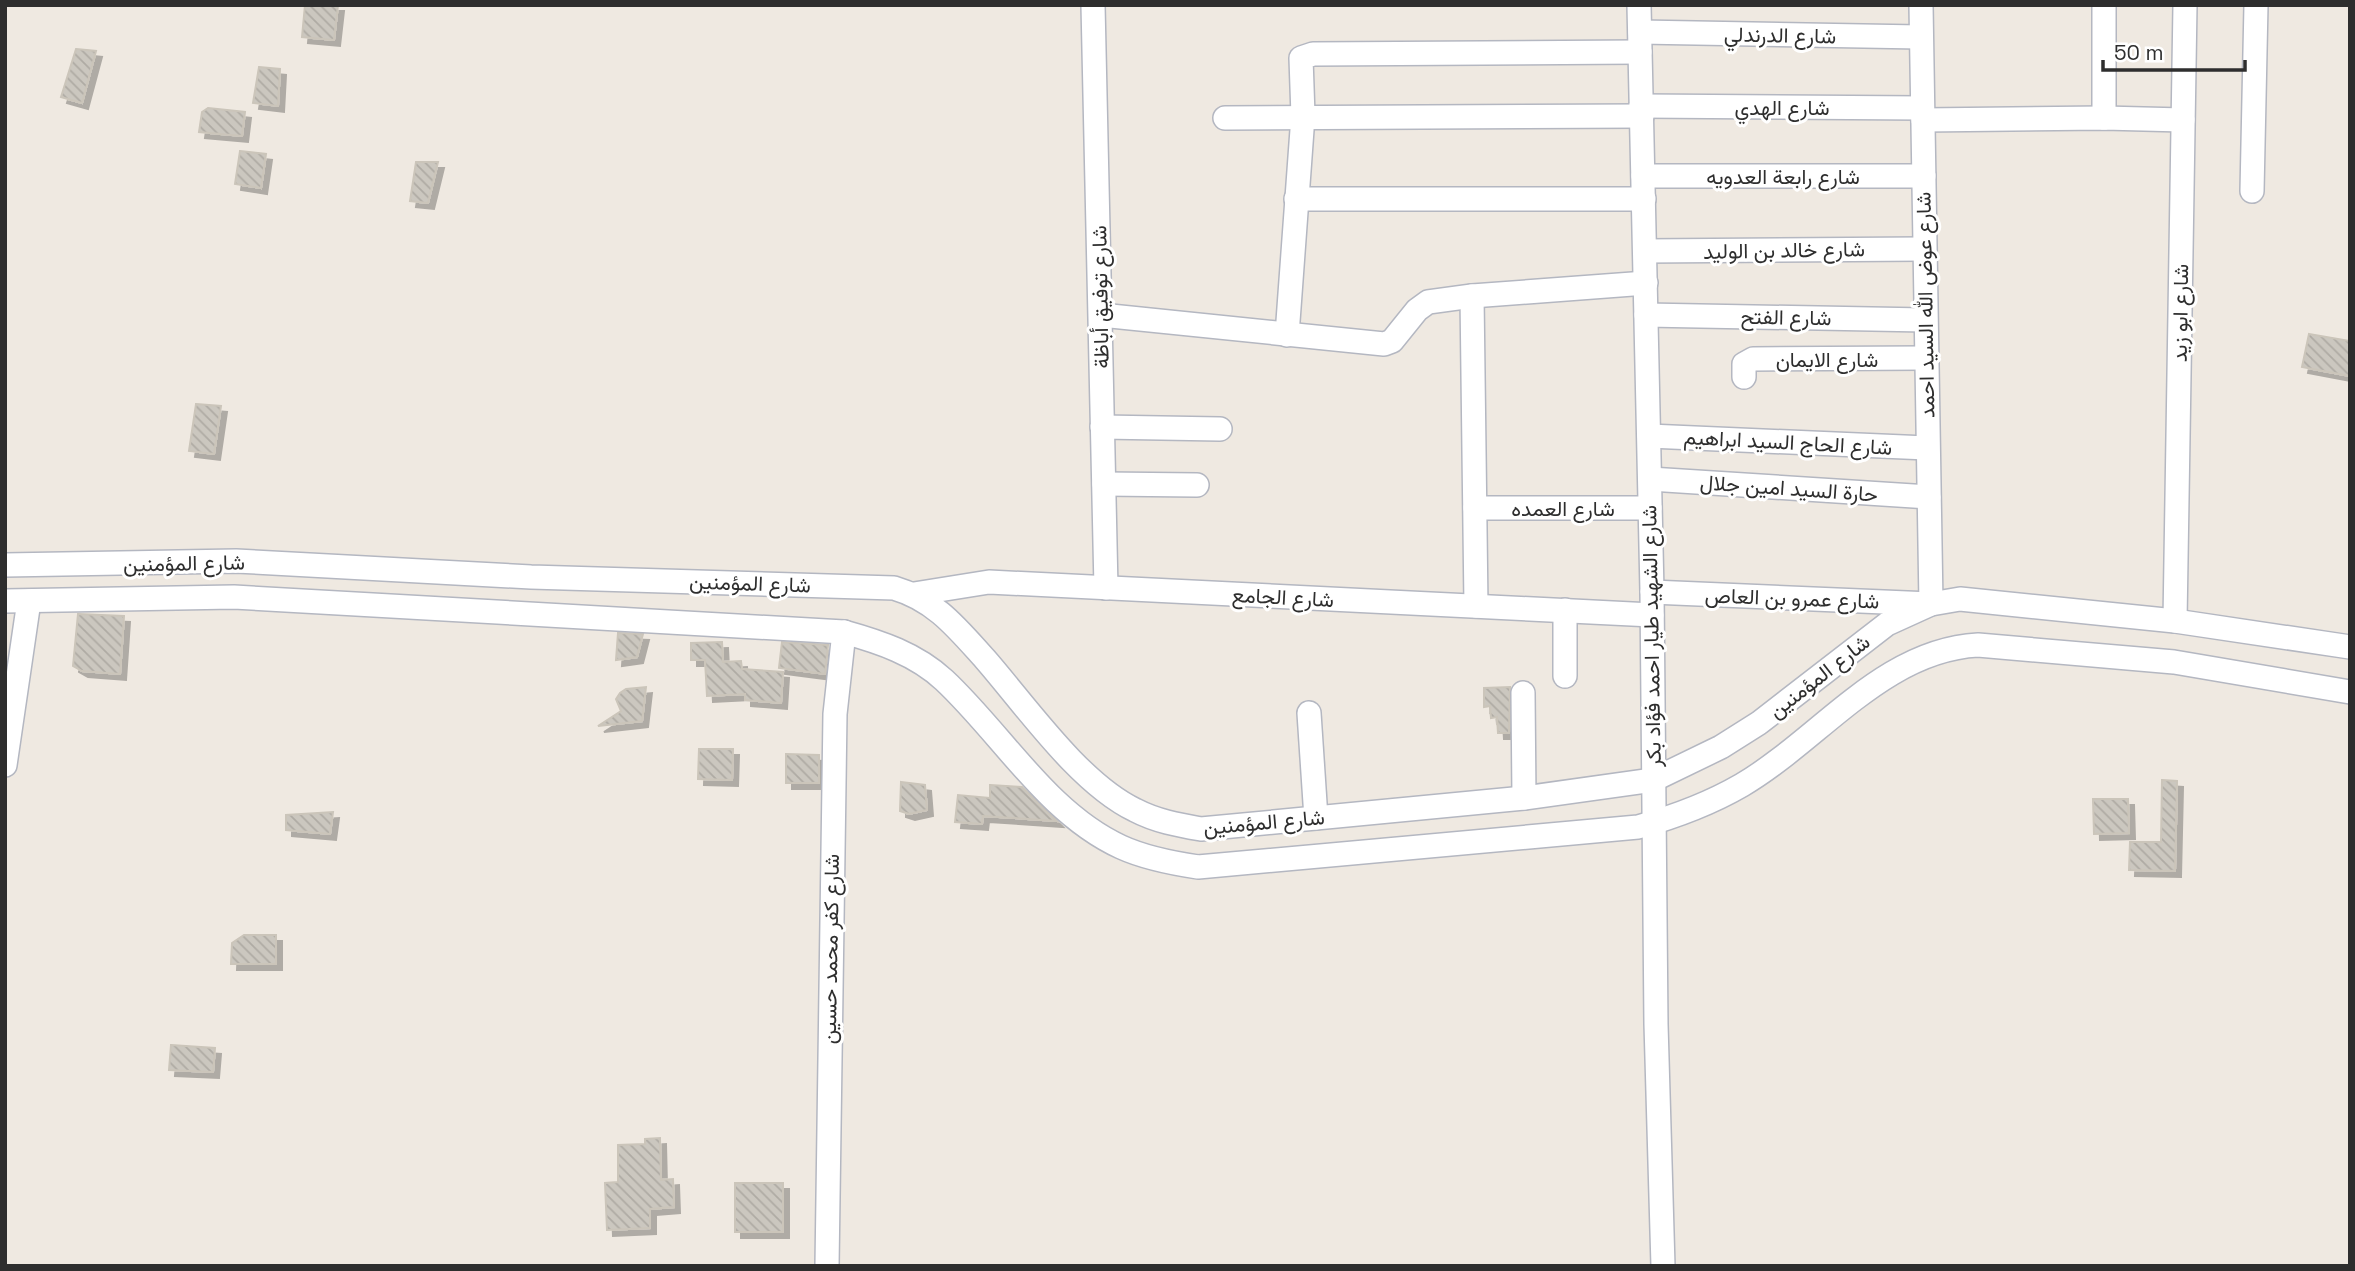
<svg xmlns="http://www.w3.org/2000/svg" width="2355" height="1271" viewBox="0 0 2355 1271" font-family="'Space Grotesk',Vazirmatn,sans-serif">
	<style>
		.building { fill: url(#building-back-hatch); stroke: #cbc5ba; stroke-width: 2; filter: url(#shadow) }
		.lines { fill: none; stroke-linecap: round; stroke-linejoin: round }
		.minor-casing { stroke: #b4b7c1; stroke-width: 26 }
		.minor { stroke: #fff; stroke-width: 23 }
		.labels { text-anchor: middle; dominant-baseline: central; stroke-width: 6; stroke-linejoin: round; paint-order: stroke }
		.street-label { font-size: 21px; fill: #2e2e2e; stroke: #fff }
	</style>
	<defs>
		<pattern id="building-back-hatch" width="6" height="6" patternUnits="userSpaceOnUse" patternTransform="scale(1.75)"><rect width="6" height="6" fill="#cbc7bf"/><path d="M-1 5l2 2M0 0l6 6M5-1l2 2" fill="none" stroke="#afaba4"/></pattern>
		<filter id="shadow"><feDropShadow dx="6" dy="6" stdDeviation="0" flood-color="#0004"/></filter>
	</defs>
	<rect width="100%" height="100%" fill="#efe9e1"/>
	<g class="building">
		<polygon points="305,5 338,5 334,40 302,37"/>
		<polygon points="76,49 96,51 82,103 61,97"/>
		<polygon points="259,67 280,69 278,106 253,103"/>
		<polygon points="208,108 245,112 242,136 199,132 202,112"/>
		<polygon points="240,151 266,154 261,188 235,184"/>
		<polygon points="416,162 438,162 428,203 410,201"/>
		<polygon points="2309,334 2350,341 2350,376 2302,367"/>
		<polygon points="196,404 221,406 214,454 189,451"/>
		<polygon points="78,614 124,616 120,674 82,671 73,666"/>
		<polygon points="618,633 643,634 637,657 616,660"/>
		<polygon points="722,642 723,662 741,661 742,669 783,672 781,703 745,700 745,694 707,696 705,660 691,660 691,643"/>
		<polygon points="782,642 828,645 825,674 779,668"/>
		<polygon points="646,687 642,721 598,726 621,711 616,699 620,693 626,689"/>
		<polygon points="1510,687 1509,733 1498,733 1497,717 1491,718 1490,706 1484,707 1484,688"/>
		<polygon points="699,749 733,749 732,780 698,779"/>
		<polygon points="786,754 819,755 819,783 786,783"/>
		<polygon points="2162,780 2177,781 2175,871 2129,870 2130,842 2161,842"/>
		<polygon points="901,782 925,785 927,810 909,814 900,811"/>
		<polygon points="990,785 1022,787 1057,821 983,816 982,824 955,822 958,795 990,798"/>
		<polygon points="2093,799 2128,799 2129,833 2094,834"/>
		<polygon points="333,812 330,834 286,830 286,815"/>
		<polygon points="244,935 276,935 276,964 231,964 232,943"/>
		<polygon points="171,1045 215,1048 213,1072 169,1070"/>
		<polygon points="660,1138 661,1180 673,1179 674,1207 650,1209 650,1228 607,1230 605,1183 618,1182 618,1145 645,1144 645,1139"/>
		<rect x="735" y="1183" width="48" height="49"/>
	</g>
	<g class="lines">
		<g class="minor-casing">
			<g id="minor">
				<polyline points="1093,5 1106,588"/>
				<polyline points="1639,5 1652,592 1656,1024 1663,1266"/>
				<polyline points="1640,32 1920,37"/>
				<polyline points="1641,106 1922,108"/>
				<polyline points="1225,118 1642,116"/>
				<polyline points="2104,118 2104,5"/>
				<polyline points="1923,120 2104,118 2183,120"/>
				<polyline points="1643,176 1924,176"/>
				<polyline points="2252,191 2256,5"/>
				<polyline points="1296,199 1644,199"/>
				<polyline points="1645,251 1923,249"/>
				<polyline points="1472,296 1476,606"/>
				<polyline points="1101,315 1384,344 1392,341 1417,310 1428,302 1472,296 1646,283"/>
				<polyline points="1646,315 1925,320"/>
				<polyline points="1287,335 1303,116 1301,58 1313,54 1640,52"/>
				<polyline points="1744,377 1744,364 1753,359 1925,358"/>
				<polyline points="1102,427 1220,429"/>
				<polyline points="1649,436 1927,448"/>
				<polyline points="1650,479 1929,497"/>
				<polyline points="1104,484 1197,485"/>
				<polyline points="1475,508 1650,508"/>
				<path d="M5,565L236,561L531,577L894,588C935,600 957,628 985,659C1026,706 1079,783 1135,810C1156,821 1178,825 1201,829L1524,798L1653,780L1721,747L1759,723L1887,624L1931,604L1960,599L2175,621L2350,647"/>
				<polyline points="1652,592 1931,604 1921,5"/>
				<polyline points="914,594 989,582 1652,615"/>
				<path d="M5,601L234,597L844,632C880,642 916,654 944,680C1002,734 1047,813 1121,847C1145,858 1171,863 1198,867L1638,827C1674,817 1711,803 1742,785C1820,739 1883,650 1978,645L2174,662L2350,692"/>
				<polyline points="1565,610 1565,676"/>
				<polyline points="2175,621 2185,5"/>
				<polyline points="1523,693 1524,798"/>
				<polyline points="1309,713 1316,818"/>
				<polyline points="5,765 29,601"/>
				<polyline points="827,1266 835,714 844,632"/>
			</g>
		</g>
		<use href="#minor" class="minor"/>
	</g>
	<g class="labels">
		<g class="street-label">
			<text transform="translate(1780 35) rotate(1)">شارع الدرندلي</text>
			<text x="1782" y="107">شارع الهدي</text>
			<text x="1783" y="176">شارع رابعة العدويه</text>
			<text transform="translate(1784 250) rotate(-1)">شارع خالد بن الوليد</text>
			<text transform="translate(1100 297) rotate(-91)">شارع توفيق أباظة</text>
			<text transform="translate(1925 305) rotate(-91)">شارع عوض الله السيد احمد</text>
			<text transform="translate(2180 313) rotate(-89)">شارع ابو زيد</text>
			<text transform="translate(1786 317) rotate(1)">شارع الفتح</text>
			<text x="1827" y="359">شارع الايمان</text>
			<text transform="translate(1788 442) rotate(3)">شارع الحاج السيد ابراهيم</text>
			<text transform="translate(1789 488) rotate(4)">حارة السيد امين جلال</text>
			<text x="1563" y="508">شارع العمده</text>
			<text transform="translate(184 563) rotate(-1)">شارع المؤمنين</text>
			<text transform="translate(750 583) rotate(2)">شارع المؤمنين</text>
			<text transform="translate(1283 597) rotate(3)">شارع الجامع</text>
			<text transform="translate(1792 598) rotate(2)">شارع عمرو بن العاص</text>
			<text transform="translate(1651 636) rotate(-91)">شارع الشهيد طيار احمد فؤاد بكر</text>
			<text transform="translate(1819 676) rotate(-38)">شارع المؤمنين</text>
			<text transform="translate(1264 822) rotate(-5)">شارع المؤمنين</text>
			<text transform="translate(830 949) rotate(-89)">شارع كفر محمد حسين</text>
		</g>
	</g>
	<rect width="2355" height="1271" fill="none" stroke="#2e2e2e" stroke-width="14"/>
	<path d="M2103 60v10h142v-10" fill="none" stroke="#2e2e2e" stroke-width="3.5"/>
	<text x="2114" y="60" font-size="21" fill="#2e2e2e" stroke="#ffffff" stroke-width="5" paint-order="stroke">50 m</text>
</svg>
